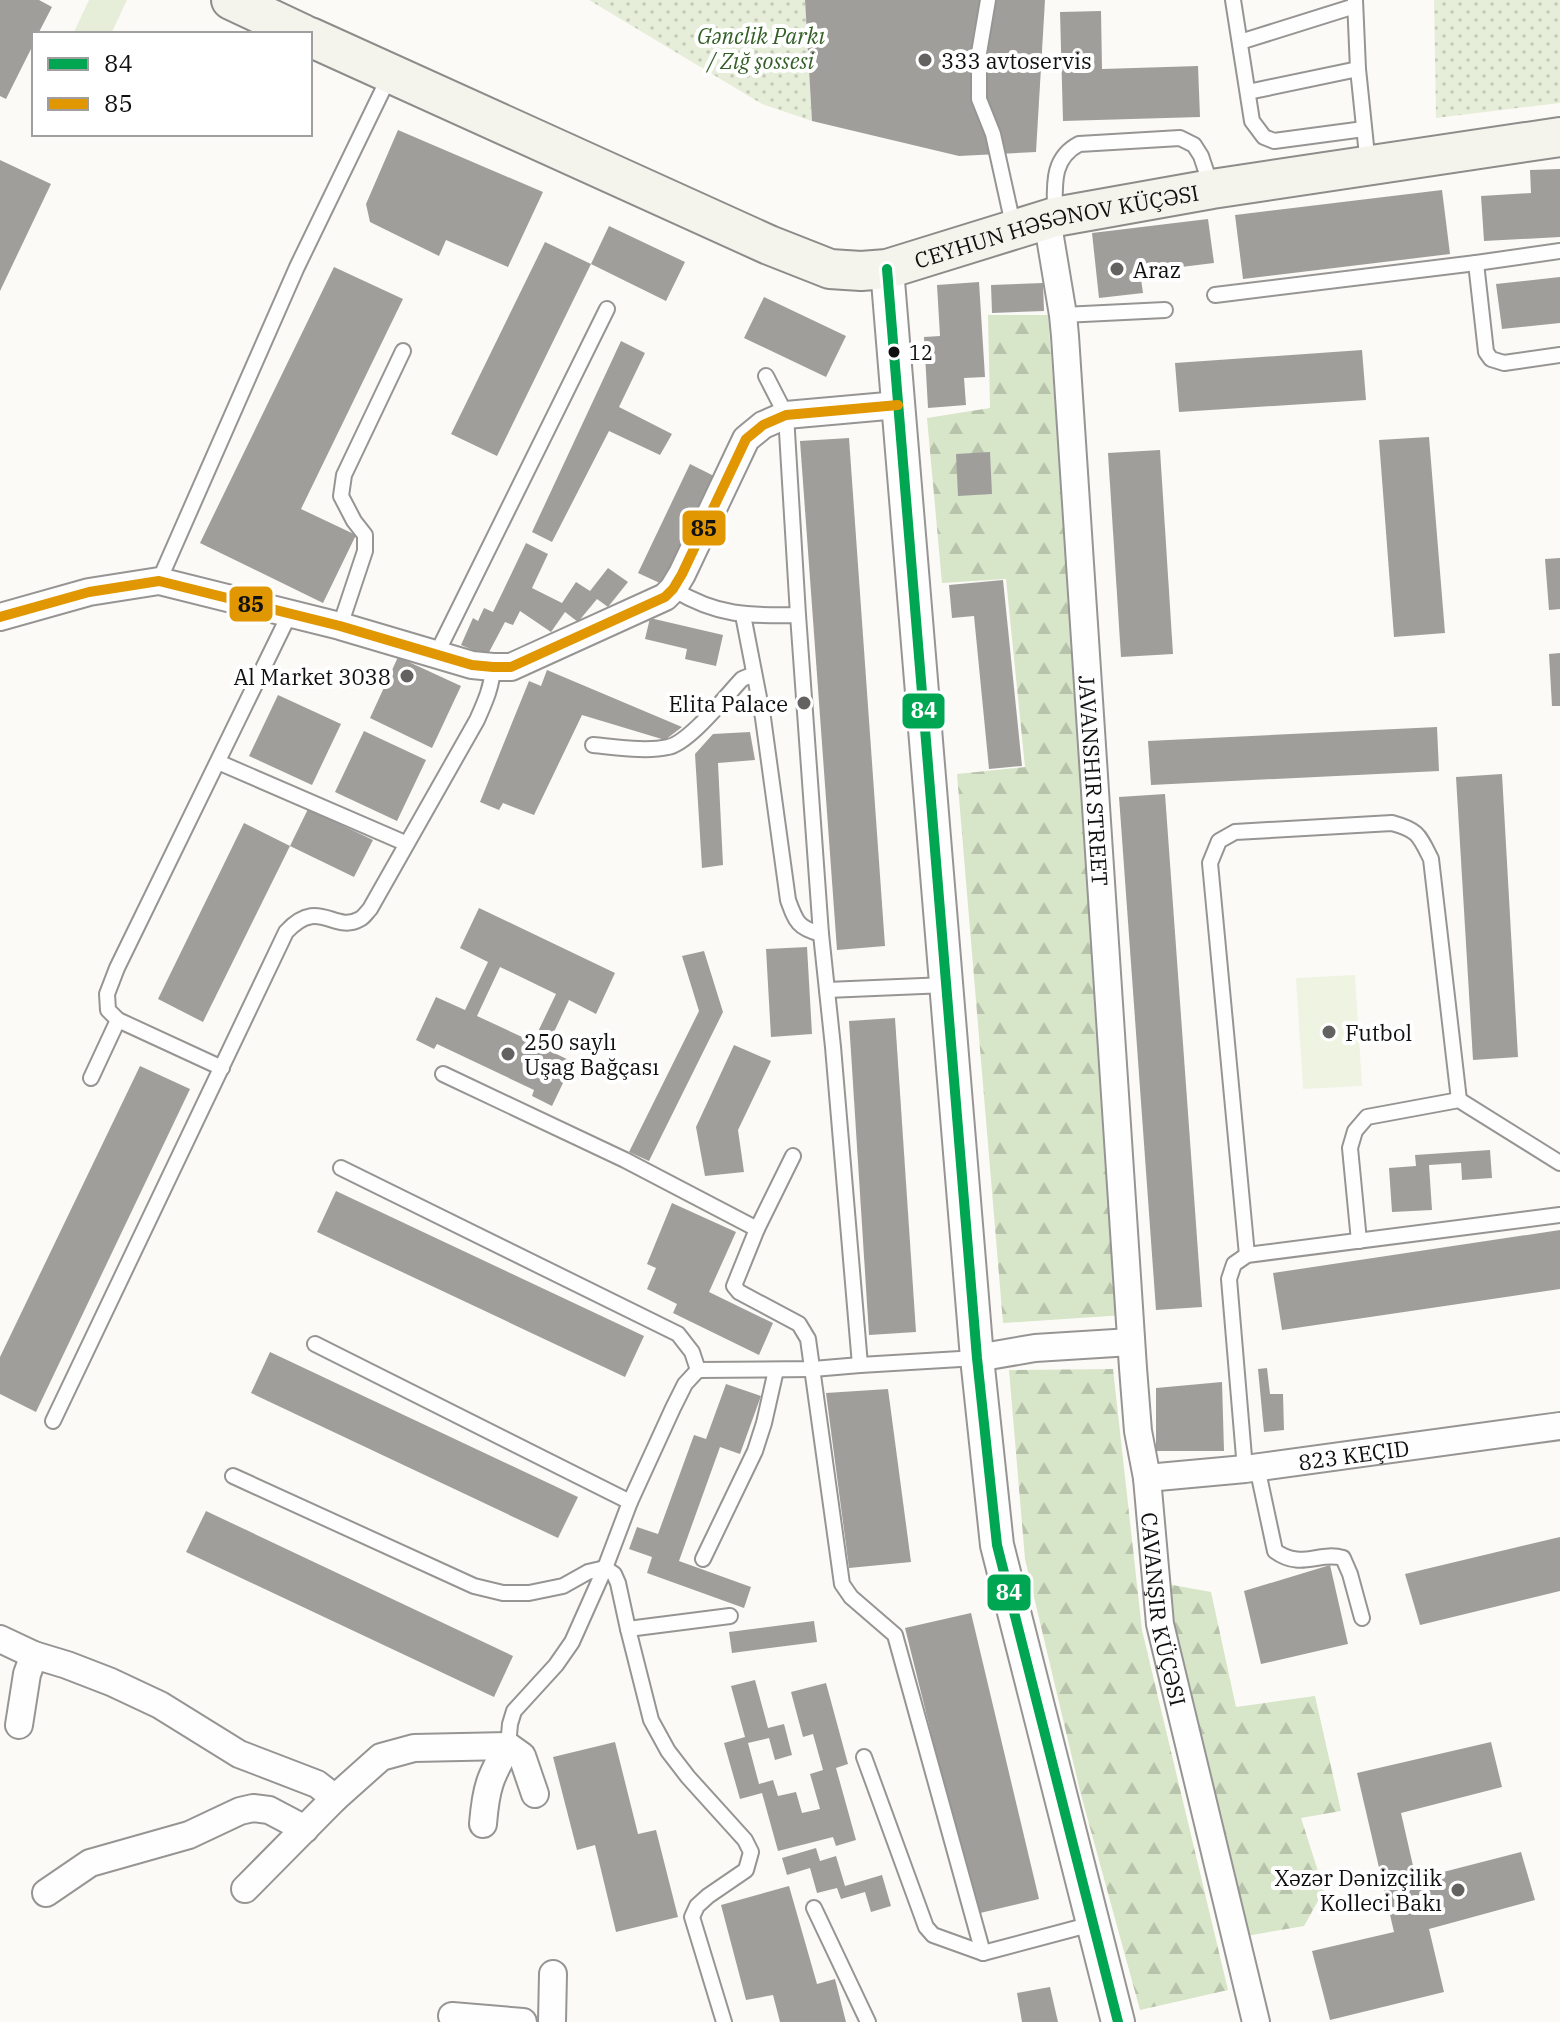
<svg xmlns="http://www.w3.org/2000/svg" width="1560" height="2022" viewBox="0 0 1560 2022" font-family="'IBM Plex Serif',serif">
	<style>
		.grass { fill: #e6eed9 }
		.forest { fill: url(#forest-firs) }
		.park { fill: url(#park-dots) }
		.pitch { fill: #eff3e2 }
		.building { fill: #a09e9b; fill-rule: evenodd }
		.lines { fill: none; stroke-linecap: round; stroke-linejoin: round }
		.service-casing { stroke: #969594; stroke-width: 18 }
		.minor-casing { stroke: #969594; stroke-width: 30 }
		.tertiary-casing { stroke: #969594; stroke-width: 36 }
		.secondary-casing { stroke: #8d8c8a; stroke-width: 42 }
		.service { stroke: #fffefe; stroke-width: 14 }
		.minor { stroke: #fffefe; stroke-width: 26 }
		.tertiary { stroke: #fffefe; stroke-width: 32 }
		.secondary { stroke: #f4f3ec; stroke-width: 38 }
		.bus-1-casing { stroke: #fff; stroke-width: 16 }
		.bus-2-casing { stroke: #fff; stroke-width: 16 }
		.bus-1 { stroke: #00a651; stroke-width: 10 }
		.bus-2 { stroke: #e09702; stroke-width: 10 }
		.poi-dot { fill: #636260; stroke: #fff; stroke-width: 3 }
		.bus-dot { fill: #101010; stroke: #fff; stroke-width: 3 }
		.labels { text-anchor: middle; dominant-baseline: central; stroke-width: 8; stroke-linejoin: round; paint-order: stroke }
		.bus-label { font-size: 20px; fill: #101010; stroke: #fff; text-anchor: start }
		.park-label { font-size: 22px; font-style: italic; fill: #346027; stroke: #fff }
		.poi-label { font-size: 22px; fill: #101010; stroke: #fff; text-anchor: start }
		.street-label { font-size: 22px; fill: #101010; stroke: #fff }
		.line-badge { stroke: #fff; stroke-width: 3 }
		.badge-label { font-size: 22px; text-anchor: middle; font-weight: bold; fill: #fff }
		.pale-badge-label { font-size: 22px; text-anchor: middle; font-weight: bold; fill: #111 }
	</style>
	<defs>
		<pattern id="forest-firs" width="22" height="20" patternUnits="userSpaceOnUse" patternTransform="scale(2)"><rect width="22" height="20" fill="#d7e5c8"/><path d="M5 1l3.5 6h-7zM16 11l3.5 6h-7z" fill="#b8c3ab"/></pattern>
		<pattern id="park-dots" width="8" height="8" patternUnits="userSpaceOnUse" patternTransform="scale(2)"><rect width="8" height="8" fill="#e6eed9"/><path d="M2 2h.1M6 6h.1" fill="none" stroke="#c4cbb9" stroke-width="1.8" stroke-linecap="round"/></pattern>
	</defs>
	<rect width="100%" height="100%" fill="#fcfaf6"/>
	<polygon class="grass" points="89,0 127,0 111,34 73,34"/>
	<g class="forest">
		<polygon points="988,315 1048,315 1124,1315 1003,1323 957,774 1025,767 1006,579 942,583 927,418 990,408"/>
		<polygon points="1113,1369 1142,1630 1228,1990 1140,2010 1080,1791 1025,1559 1009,1370"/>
		<polygon points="1167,1584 1211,1592 1236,1707 1315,1696 1341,1811 1301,1818 1324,1890 1304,1926 1246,1936 1189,1696"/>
	</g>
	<g class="park">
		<polygon points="589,0 805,0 812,121 762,104"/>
		<polygon points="1434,0 1560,0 1560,103 1436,118"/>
	</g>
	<polygon class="pitch" points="1355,975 1362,1086 1303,1089 1296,978"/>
	<g class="building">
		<polygon points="0,0 39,0 52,7 38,34 34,34 34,43 6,99 0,96"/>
		<polygon points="805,0 1045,0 1036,152 959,156 812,121"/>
		<polygon points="1101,11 1102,69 1198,66 1200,117 1063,121 1060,12"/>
		<polygon points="398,130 543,192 508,267 446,240 439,256 370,222 366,204"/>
		<polygon points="0,160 51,184 0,291"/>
		<polygon points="1560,169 1560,237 1484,241 1481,196 1531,193 1530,170"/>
		<polygon points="1442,190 1450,254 1243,279 1235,215"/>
		<polygon points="1208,219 1214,263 1140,272 1143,293 1099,298 1092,233"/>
		<polygon points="609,226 685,262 666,301 591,264"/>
		<polygon points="545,242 591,264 497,456 451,434"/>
		<polygon points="334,267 403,299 301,509 356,535 323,603 200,543"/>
		<polygon points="1560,277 1560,323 1502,329 1496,284"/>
		<polygon points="979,282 985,377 964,378 966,405 928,408 924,337 940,336 937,285"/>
		<polygon points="1043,283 1044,311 992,313 991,285"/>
		<polygon points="764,297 846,336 826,377 744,338"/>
		<polygon points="621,341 645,353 619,407 672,434 660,455 609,431 552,542 532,532"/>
		<polygon points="1362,350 1366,400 1179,412 1175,363"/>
		<polygon points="1429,437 1445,633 1394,637 1379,440"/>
		<polygon points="849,438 885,946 837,950 800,441"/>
		<polygon points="1160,450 1173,654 1121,657 1108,453"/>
		<polygon points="990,452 992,494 958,496 956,454"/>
		<polygon points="690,464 714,476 662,584 638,573"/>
		<polygon points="526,543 548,554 532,588 562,603 576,582 590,591 608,568 628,582 608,607 597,599 578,622 565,612 551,632 520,611 513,625 505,622 487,656 461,645 473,618 478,621 484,608 493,612"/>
		<polygon points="1560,558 1560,609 1549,610 1545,559"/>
		<polygon points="1003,580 1022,766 989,769 974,616 952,618 949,585"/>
		<polygon points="650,618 723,635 716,666 685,659 687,649 645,639"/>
		<polygon points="1560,653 1560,706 1552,706 1549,654"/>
		<polygon points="398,657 461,686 432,748 370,718"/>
		<polygon points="547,670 682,727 665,740 582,715 534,815 503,803 499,810 480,802 529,681 541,686"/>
		<polygon points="278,695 341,724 312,785 249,756"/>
		<polygon points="1437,727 1439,771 1151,785 1148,741"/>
		<polygon points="364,731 426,760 397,821 335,792"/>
		<polygon points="750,732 755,760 718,763 723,865 702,868 695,754 713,734"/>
		<polygon points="1502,774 1518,1057 1473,1060 1456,777"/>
		<polygon points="1165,794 1202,1307 1156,1310 1119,797"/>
		<polygon points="308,809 373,840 354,877 290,846"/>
		<polygon points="244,823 290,846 203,1022 158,999"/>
		<path d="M479,908L615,973L596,1014L569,1000L546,1049L573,1062L552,1106L532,1096L534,1090L437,1044L434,1049L416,1040L436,997L465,1010L488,962L460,948ZM500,967L556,994L533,1042L477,1016Z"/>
		<polygon points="807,947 812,1034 771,1037 766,949"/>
		<polygon points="704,951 723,1012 649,1161 629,1152 699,1011 682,956"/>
		<polygon points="895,1018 916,1332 869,1335 849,1021"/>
		<polygon points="734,1045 771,1061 738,1130 744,1172 705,1176 696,1127"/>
		<polygon points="140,1066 190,1089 36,1412 0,1394 0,1357"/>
		<polygon points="1490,1150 1492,1178 1462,1180 1461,1163 1429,1165 1432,1210 1392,1212 1389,1168 1416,1166 1415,1155"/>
		<polygon points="336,1191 644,1336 625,1377 317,1232"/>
		<polygon points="672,1203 736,1232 709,1292 773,1323 759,1355 673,1313 677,1304 647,1289 656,1268 647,1264"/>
		<polygon points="1560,1230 1560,1289 1282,1330 1273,1273"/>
		<polygon points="270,1352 578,1497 558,1538 251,1393"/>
		<polygon points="1267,1368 1270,1394 1283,1394 1284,1430 1264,1432 1258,1369"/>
		<polygon points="1222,1382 1224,1451 1156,1451 1156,1388"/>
		<polygon points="726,1384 761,1396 740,1454 720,1447 679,1561 751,1587 744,1608 647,1573 652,1557 629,1549 637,1527 658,1534 694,1435 706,1439"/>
		<polygon points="888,1389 911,1562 849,1568 826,1393"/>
		<polygon points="206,1511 513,1656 494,1697 186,1552"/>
		<polygon points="1560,1537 1560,1591 1420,1625 1405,1574"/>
		<polygon points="1330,1565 1348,1644 1261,1664 1244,1591"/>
		<polygon points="971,1613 1039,1899 976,1914 905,1628"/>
		<polygon points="814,1621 817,1642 732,1653 729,1632"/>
		<polygon points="755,1680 768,1728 784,1724 792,1755 775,1760 769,1738 748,1743 759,1784 773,1780 778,1796 796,1792 802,1813 820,1809 810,1774 823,1770 813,1734 803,1737 791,1692 826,1683 848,1764 836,1768 856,1840 836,1846 833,1837 778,1851 762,1793 740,1799 724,1743 745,1737 731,1686"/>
		<polygon points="615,1742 638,1834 656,1830 678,1917 616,1932 595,1845 577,1850 553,1757"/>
		<polygon points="1491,1742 1502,1787 1401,1813 1416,1879 1521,1852 1535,1900 1429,1929 1444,1992 1330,2020 1312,1951 1394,1932 1357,1773"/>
		<polygon points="816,1848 820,1861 836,1856 845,1886 882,1875 891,1906 871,1912 865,1892 841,1899 837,1888 817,1893 810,1868 787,1875 782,1858"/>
		<polygon points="789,1886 817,1984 835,1979 846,2022 780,2022 773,1995 746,2000 721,1905"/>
		<polygon points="1050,1987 1058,2022 1022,2022 1017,1993"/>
	</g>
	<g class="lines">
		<g class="service-casing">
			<g id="service">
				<polyline points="988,0 979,53 979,99 993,134 1014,229"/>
				<polyline points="1233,0 1252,121 1264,137 1274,141 1364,129"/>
				<polyline points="1355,0 1358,69 1368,165"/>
				<polyline points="1240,42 1355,6"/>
				<polyline points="1248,92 1358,69"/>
				<path d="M1055,216C1055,188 1050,159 1079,144L1180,138L1194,145L1201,156L1212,189"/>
				<polyline points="1476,263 1486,352 1491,359 1504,363 1560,355"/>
				<polyline points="1215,295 1476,263 1560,251"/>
				<polyline points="1063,315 1165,310"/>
				<polyline points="766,376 786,415 798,615 821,934 833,1047 860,1365"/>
				<polyline points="159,581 297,267 390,75"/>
				<path d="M673,589C717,616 748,616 798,615"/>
				<path d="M743,615L763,718L788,900C796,922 798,928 821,934"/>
				<polyline points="340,626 365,551 365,535 354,521 341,496 344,475 403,351"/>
				<polyline points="436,655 607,309"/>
				<path d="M593,745C616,747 646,752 668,747C689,743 726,696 742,679L754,674"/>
				<polyline points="218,762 405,843"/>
				<polyline points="827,990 946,985"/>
				<polyline points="222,1068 118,1020 108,1010 107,994 117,968 290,613"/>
				<polyline points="443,1074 625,1160 757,1229"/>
				<polyline points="91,1078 118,1020"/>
				<polyline points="793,1156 757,1229 734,1286 739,1292 799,1324 808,1339 842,1584 851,1597 895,1635 983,1953"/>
				<polyline points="341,1168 678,1334 692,1352 698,1370 813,1369 860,1365 977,1358"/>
				<polyline points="1359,1241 1350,1148 1355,1131 1367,1117 1459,1100 1560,1163"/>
				<path d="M1247,1255L1210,863L1219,841L1235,832L1392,823C1418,830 1419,835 1431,859L1459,1100"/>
				<polyline points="315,1344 630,1502"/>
				<path d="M53,1421L286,932C319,896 334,934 360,919C364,917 366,913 370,909L477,720C485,702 492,687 493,667"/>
				<path d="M1257,1467L1275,1551C1301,1570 1319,1551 1343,1558L1350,1574L1362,1618"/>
				<polyline points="1245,1469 1229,1279 1234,1264 1247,1255 1560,1215"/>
				<polyline points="233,1476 474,1586 503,1593 529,1593 563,1586 588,1572 605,1568 614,1574 618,1583 628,1629 651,1720 668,1751 688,1777 745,1840 751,1852 746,1870 708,1896 697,1906 692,1917 724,2022"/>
				<polyline points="703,1559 755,1451 764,1423 776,1370"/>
				<polyline points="628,1629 730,1616"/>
				<polyline points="508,1746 510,1724 514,1711 556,1665 572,1642 605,1568 630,1502 673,1408 685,1384 698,1370"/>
				<polyline points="864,1757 926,1927 933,1935 983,1953 1092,1924"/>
				<polyline points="814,1908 868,2022"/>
			</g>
		</g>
		<g class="minor-casing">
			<g id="minor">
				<path id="s1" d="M1047,219L1063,315L1065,336L1133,1368L1138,1431L1147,1478L1160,1624L1256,2022"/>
				<polyline points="0,617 89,592 159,581 340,626 472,665 493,667 511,667 665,597 673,589 682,574 746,439 763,425 786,415 898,405"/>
				<polyline points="977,1358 1035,1348 1131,1342"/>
				<path id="s2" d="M1147,1478L1245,1469L1560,1426"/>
				<polyline points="0,1639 34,1655 67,1665 111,1682 160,1705 239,1754 317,1784 335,1798 381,1757 414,1748 508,1746 522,1756 535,1794"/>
				<polyline points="19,1725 27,1674 34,1655"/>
				<path d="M483,1824C486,1787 490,1777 508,1746"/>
				<polyline points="245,1889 335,1798"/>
				<polyline points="46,1893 90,1863 189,1835 240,1811 253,1808 269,1810 305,1829"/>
				<polyline points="452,2016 523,2022"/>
				<polyline points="552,2022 553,1974"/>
			</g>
		</g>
		<g class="tertiary-casing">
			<polyline id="tertiary" points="887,269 977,1358 997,1545 1118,2022"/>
		</g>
		<g class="secondary-casing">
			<g id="secondary">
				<polyline points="231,0 303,34"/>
				<path id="s3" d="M310,37L769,245L830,269L861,271L887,269L1055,217L1212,189L1560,137"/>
			</g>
		</g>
		<use href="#service" class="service"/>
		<use href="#minor" class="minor"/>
		<use href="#tertiary" class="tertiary"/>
		<use href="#secondary" class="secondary"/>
		<g class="bus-1-casing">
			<polyline id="bus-1" points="887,269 977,1358 997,1545 1118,2022"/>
		</g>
		<g class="bus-2-casing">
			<polyline id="bus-2" points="0,617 89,592 159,581 340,626 472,665 493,667 511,667 665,597 673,589 682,574 746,439 763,425 786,415 898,405"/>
		</g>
		<use href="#bus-1" class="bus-1"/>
		<use href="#bus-2" class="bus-2"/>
	</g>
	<g class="poi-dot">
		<circle cx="925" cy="60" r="8"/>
		<circle cx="1117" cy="269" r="8"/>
		<circle cx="407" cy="676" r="8"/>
		<circle cx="804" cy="703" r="8"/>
		<circle cx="1329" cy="1032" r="8"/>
		<circle cx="508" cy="1054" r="8"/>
		<circle cx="1458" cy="1890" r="8"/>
	</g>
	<circle class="bus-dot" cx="894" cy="352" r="7"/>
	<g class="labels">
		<g class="bus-label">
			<text x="909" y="352">12</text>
		</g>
		<g class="park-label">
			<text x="761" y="35">Gənclik Parkı<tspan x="761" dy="25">/ Zığ şossesi</tspan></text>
		</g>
		<g class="poi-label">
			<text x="941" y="60">333 avtoservis</text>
			<text x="1133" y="269">Araz</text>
			<text x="391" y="676" text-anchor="end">Al Market 3038</text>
			<text x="788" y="703" text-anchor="end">Elita Palace</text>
			<text x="1345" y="1032">Futbol</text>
			<text x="524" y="1041">250 saylı<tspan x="524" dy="25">Uşag Bağçası</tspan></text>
			<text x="1442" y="1877" text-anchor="end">Xəzər Dənizçilik<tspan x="1442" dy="25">Kolleci Bakı</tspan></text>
		</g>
		<g class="street-label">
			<text stroke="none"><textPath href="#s3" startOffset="802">CEYHUN HƏSƏNOV KÜÇƏSI</textPath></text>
			<text stroke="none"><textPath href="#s1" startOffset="564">JAVANSHIR STREET</textPath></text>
			<text stroke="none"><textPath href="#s2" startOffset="208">823 KEÇID</textPath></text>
			<text stroke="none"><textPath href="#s1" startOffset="1396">CAVANŞIR KÜÇƏSI</textPath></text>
		</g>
	</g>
	<g class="line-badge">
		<rect x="681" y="509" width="46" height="38" rx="8" fill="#e09702"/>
		<rect x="228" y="585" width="46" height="38" rx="8" fill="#e09702"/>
		<rect x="901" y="692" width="45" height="38" rx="8" fill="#00a651"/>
		<rect x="986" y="1573" width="46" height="39" rx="8" fill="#00a651"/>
	</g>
	<g class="badge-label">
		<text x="924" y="718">84</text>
		<text x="1009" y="1600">84</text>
	</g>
	<g class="pale-badge-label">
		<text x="704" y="536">85</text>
		<text x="251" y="612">85</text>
	</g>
	<rect x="32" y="32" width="280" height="104" fill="#ffffff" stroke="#9f9f9f" stroke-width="2"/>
	<rect x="48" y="58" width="40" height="12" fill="#00a651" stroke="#9f9f9f" stroke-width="2"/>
	<text x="104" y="72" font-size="24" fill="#101010">84</text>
	<rect x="48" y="98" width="40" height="12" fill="#e09702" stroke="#9f9f9f" stroke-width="2"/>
	<text x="104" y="112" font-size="24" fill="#101010">85</text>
</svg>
